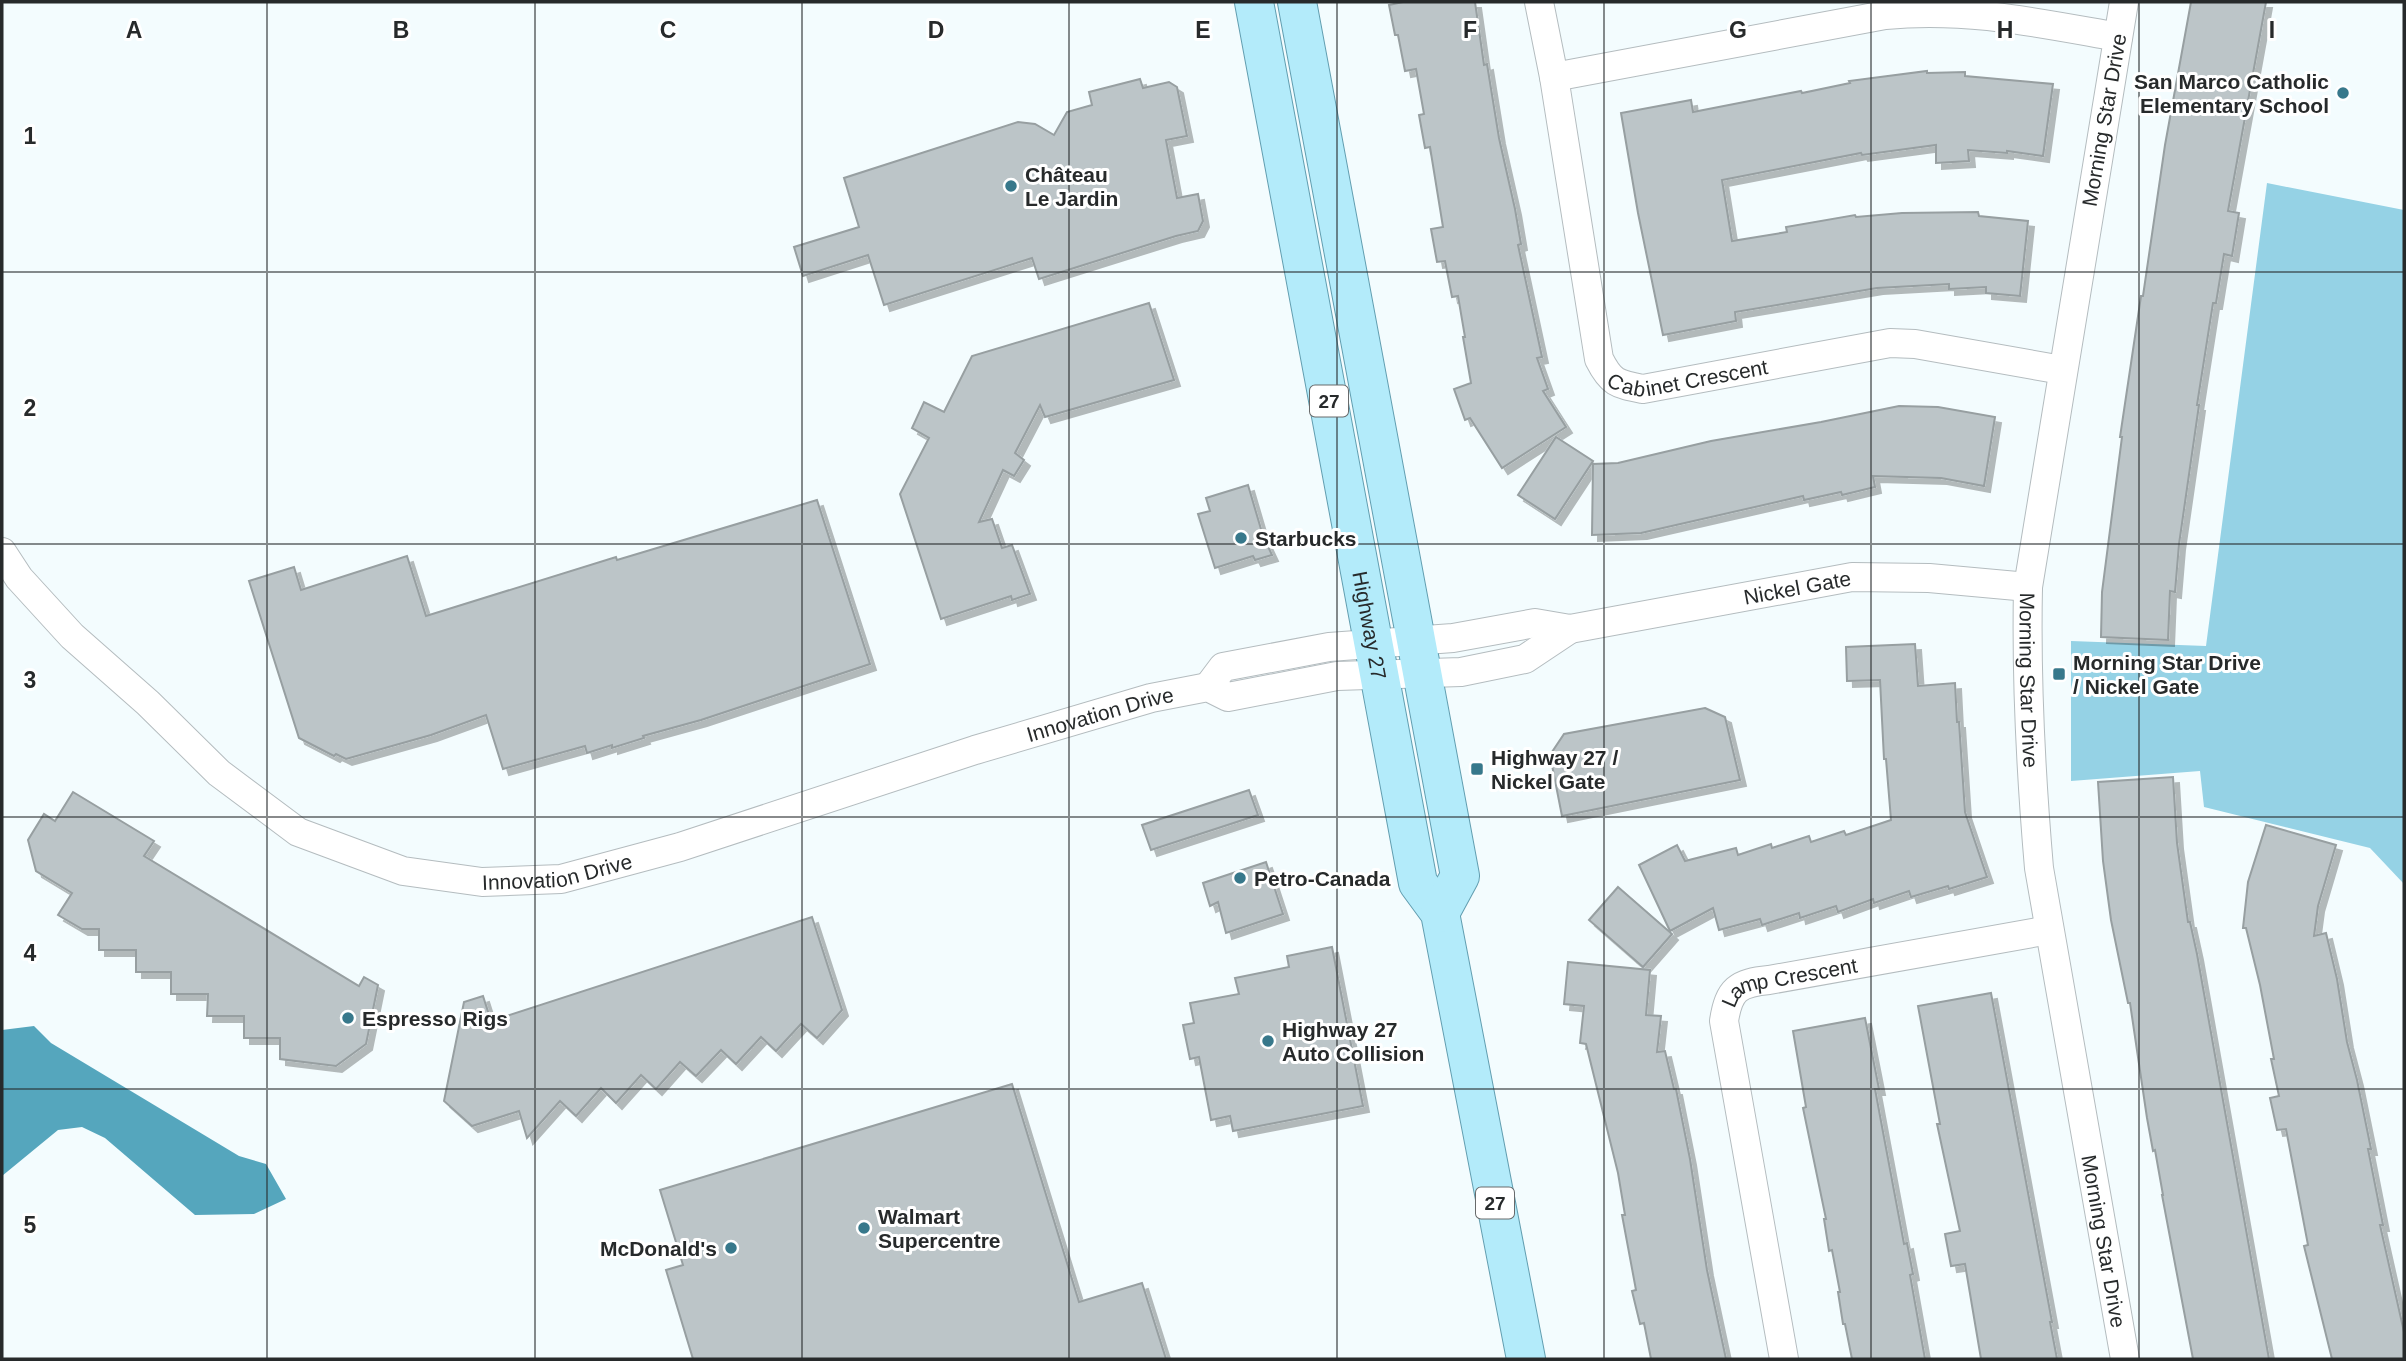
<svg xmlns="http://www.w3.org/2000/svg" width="2406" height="1361" viewBox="0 0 2406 1361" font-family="Helvetica,sans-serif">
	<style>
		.green { fill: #95d2e5 }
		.water { fill: #55a6bd }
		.building { fill: #bcc5c8; stroke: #979fa1; stroke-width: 2; filter: url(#shadow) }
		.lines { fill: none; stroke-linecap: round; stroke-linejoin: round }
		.minor-casing { stroke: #b4bcbf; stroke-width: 30 }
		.primary-casing { stroke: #629eb0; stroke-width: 40 }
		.minor { stroke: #fff; stroke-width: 28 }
		.primary { stroke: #b3ebfa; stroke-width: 38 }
		.grid { fill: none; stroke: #272a2b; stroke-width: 2; stroke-opacity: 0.55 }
		.poi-dot { fill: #37788b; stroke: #fff; stroke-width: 2.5 }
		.labels { text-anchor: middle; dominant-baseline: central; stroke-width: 6; stroke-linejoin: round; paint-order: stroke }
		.shield { fill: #fff; stroke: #686a6b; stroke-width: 2 }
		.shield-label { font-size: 19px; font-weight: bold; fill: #272a2b }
		.poi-label { font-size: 21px; font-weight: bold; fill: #272a2b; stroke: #fff; text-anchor: start }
		.street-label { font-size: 21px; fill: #272a2b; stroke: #fff }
		.grid-label { font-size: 23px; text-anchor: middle; font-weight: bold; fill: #272a2b; stroke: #fff; stroke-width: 6; stroke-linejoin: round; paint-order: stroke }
	</style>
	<defs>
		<filter id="shadow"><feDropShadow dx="6" dy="6" stdDeviation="0" flood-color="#0004"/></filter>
	</defs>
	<rect width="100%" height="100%" fill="#f3fcfe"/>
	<polygon class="green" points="2267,183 2404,210 2404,884 2370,848 2204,807 2200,771 2071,781 2071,641 2206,646"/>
	<polygon class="water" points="34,1026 51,1043 239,1156 266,1164 286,1199 254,1214 195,1215 105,1138 82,1127 58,1130 2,1176 2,1030"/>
	<g class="building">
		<polygon points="1403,2 1475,2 1484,65 1487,64 1499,138 1515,209 1521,244 1518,245 1542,357 1537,358 1548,389 1543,391 1566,427 1502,468 1470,418 1465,420 1454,389 1471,383 1463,337 1465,337 1458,296 1452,297 1445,261 1437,262 1431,229 1443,227 1430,147 1425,148 1419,115 1424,114 1416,69 1405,71 1398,35 1395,35 1389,5"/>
		<polygon points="2191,2 2266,2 2228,211 2239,213 2232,256 2224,254 2216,303 2213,303 2197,405 2199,405 2179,544 2175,592 2170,591 2168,640 2101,637 2102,592 2122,437 2120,437 2141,296 2143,296 2165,145"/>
		<polygon points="1927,71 1927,73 1965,72 1965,76 2053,84 2043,156 2007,151 2007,153 1968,150 1969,161 1936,163 1936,145 1862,155 1861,153 1722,180 1732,241 1787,232 1786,227 1855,215 1856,217 1902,213 1978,212 1979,216 2028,221 2020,296 1986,293 1986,287 1949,289 1949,284 1877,288 1735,312 1736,321 1663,335 1638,213 1621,113 1691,100 1693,112 1801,91 1802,93 1850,83 1849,81"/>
		<polygon points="1140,79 1143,88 1169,82 1177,87 1187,136 1166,140 1177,198 1198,194 1203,221 1198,231 1176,236 1039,279 1032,258 884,305 868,255 803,276 794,247 859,227 844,178 1018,122 1035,124 1054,135 1067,112 1092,105 1089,92"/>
		<polygon points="1149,303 1174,380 1045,417 1040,405 1015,453 1024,460 1014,476 1003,470 979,522 992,519 1002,548 1012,545 1030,594 1012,600 1011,596 941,619 900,494 929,438 912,428 924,402 944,412 972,356"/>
		<polygon points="1899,406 1938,407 1995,417 1984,486 1941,478 1873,476 1875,487 1842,495 1841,492 1804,500 1803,496 1641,533 1592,535 1593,464 1618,463 1711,441 1821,422"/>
		<polygon points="1556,437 1593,461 1555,519 1518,495"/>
		<polygon points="1248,485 1263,536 1272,555 1255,560 1253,556 1215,568 1198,514 1210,511 1206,498"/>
		<polygon points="817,500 870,664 701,720 643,736 644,738 612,748 612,745 587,753 585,746 503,769 486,715 431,735 346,759 336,754 334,756 299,738 249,581 294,567 301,590 407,556 426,616 616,557 617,560"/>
		<polygon points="1915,644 1918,686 1955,683 1957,722 1959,722 1965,812 1987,877 1949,889 1948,886 1911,897 1909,891 1874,903 1873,899 1838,912 1836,906 1800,918 1799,913 1762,925 1760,919 1719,930 1713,908 1670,931 1639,865 1677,845 1685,861 1736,848 1738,855 1771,844 1772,848 1809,836 1811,842 1844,831 1846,835 1891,820 1886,759 1884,759 1880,680 1847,681 1846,647"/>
		<polygon points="1705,708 1725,717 1740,780 1562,816 1550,755 1564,734"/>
		<polygon points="2173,777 2177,843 2188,922 2190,922 2197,954 2269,1359 2193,1359 2162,1195 2163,1195 2155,1150 2153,1151 2147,1118 2130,1003 2128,1003 2111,920 2103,861 2098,782"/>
		<polygon points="1249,790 1258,815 1151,850 1142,825"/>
		<polygon points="73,792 154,841 144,856 359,986 364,977 378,985 366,1044 336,1066 280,1059 280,1038 244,1038 244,1016 207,1016 208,994 171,994 171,972 136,972 136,950 99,950 99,929 82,929 58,915 72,893 36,871 28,840 44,814 55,821"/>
		<polygon points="2266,825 2336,845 2318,906 2314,936 2326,933 2337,979 2347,1042 2357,1080 2371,1149 2368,1149 2383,1225 2380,1225 2404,1332 2404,1359 2332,1359 2304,1246 2308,1245 2286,1129 2277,1130 2270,1098 2279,1096 2271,1059 2274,1059 2260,985 2246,928 2243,928 2248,882"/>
		<polygon points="1266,862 1283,914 1226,933 1218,902 1210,906 1203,883"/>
		<polygon points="1618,887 1672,934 1643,967 1589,920"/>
		<polygon points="812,917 842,1010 817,1038 801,1024 776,1051 761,1037 736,1064 721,1050 696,1076 680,1062 656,1089 641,1075 616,1103 601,1088 576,1116 560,1101 527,1138 519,1111 472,1126 444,1101 464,1002 483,996 491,1021"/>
		<polygon points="1332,947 1363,1106 1233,1131 1230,1116 1211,1120 1199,1057 1190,1059 1183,1025 1194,1023 1190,1003 1239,994 1235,978 1289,967 1287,956"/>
		<polygon points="1568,962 1650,970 1646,1015 1661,1016 1657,1052 1665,1051 1674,1089 1676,1089 1690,1159 1707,1270 1726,1359 1651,1359 1644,1323 1640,1324 1632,1291 1636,1290 1622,1215 1625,1215 1618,1173 1586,1044 1580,1043 1584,1006 1564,1004"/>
		<polygon points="1991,993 2052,1322 2050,1322 2057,1359 1981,1359 1965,1264 1951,1266 1945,1234 1960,1231 1937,1124 1940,1124 1918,1006"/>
		<polygon points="1865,1018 1879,1089 1875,1089 1883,1132 1904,1244 1907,1243 1913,1274 1910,1275 1925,1359 1852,1359 1845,1324 1843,1324 1838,1292 1840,1292 1832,1250 1829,1251 1824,1219 1826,1219 1803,1108 1806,1107 1793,1031"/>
		<polygon points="1012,1084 1079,1302 1142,1283 1166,1359 693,1359 666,1270 683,1265 660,1190"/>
	</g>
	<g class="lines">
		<g class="minor-casing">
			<g id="minor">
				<path id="s1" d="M1539,2L1554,77L1599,359C1611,383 1617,384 1643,389L1890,343L1915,344L2062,370"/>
				<path id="s2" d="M2124,2L2028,587C2026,681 2031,775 2039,868L2125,1359"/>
				<path d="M1554,77L1885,15C1967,7 2038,23 2118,37"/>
				<path id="s3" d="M2,552L19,578L72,636L148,703L219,773L298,832L403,871L482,882L561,879L680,847L975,750L1151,698L1208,687L1228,697L1337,676L1461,672L1525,659L1570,629"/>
				<path id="s4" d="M1208,687L1223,667L1329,647L1453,638L1535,623L1570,629L1852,577L1929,578L2028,587"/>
				<path id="s5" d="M1784,1359L1724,1021C1729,989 1738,983 1769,980L2049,930"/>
			</g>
		</g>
		<g class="primary-casing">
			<g id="primary">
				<path id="s6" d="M1254,2L1418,883L1440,913L1526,1359"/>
				<polyline points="1297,2 1460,876 1440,913"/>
			</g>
		</g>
		<use href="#minor" class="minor"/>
		<use href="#primary" class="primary"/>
	</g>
	<path class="grid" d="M267,2V1359M535,2V1359M802,2V1359M1069,2V1359M1337,2V1359M1604,2V1359M1871,2V1359M2139,2V1359M2,272H2404M2,544H2404M2,817H2404M2,1089H2404"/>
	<g class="poi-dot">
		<circle cx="2343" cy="93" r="7"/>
		<circle cx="1011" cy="186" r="7"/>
		<circle cx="1241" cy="538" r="7"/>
		<rect x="2052" y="667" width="14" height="14" rx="3.5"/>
		<rect x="1470" y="762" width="14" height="14" rx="3.5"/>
		<circle cx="1240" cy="878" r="7"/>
		<circle cx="348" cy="1018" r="7"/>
		<circle cx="1268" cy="1041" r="7"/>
		<circle cx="864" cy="1228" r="7"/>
		<circle cx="731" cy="1248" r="7"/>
	</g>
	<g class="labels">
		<g class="shield">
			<rect x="1310" y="385.5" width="38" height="31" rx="5"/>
			<rect x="1476" y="1187.5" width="38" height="31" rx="5"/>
		</g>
		<g class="shield-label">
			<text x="1329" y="401">27</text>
			<text x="1495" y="1203">27</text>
		</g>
		<g class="poi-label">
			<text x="2329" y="81" text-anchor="end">San Marco Catholic<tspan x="2329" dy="24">Elementary School</tspan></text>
			<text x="1025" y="174">Château<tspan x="1025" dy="24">Le Jardin</tspan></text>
			<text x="1255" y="538">Starbucks</text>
			<text x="2073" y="662">Morning Star Drive<tspan x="2073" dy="24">/ Nickel Gate</tspan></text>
			<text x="1491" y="757">Highway 27 /<tspan x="1491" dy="24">Nickel Gate</tspan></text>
			<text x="1254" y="878">Petro-Canada</text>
			<text x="362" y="1018">Espresso Rigs</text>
			<text x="1282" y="1029">Highway 27<tspan x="1282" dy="24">Auto Collision</tspan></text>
			<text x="878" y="1216">Walmart<tspan x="878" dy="24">Supercentre</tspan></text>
			<text x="717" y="1248" text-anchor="end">McDonald's</text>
		</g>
		<g class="street-label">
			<text transform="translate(2104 120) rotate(-80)">Morning Star Drive</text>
			<text stroke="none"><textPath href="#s1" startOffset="464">Cabinet Crescent</textPath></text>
			<text stroke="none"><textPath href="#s4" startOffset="607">Nickel Gate</textPath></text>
			<text stroke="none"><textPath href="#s6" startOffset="634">Highway 27</textPath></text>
			<text stroke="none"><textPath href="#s2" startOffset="686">Morning Star Drive</textPath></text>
			<text stroke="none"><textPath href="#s3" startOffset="1244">Innovation Drive</textPath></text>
			<text stroke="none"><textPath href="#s3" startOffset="677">Innovation Drive</textPath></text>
			<text stroke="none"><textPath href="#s5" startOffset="430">Lamp Crescent</textPath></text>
			<text stroke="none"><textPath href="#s2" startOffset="1253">Morning Star Drive</textPath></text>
		</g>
	</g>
	<g class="grid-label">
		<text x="134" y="38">A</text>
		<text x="401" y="38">B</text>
		<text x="668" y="38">C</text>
		<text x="936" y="38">D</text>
		<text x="1203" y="38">E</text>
		<text x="1470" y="38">F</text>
		<text x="1738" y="38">G</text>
		<text x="2005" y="38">H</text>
		<text x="2272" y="38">I</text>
		<text x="30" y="144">1</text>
		<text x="30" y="416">2</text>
		<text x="30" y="688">3</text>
		<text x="30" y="961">4</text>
		<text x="30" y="1233">5</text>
	</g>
	<rect width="2406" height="1361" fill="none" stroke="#272a2b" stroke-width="7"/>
</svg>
